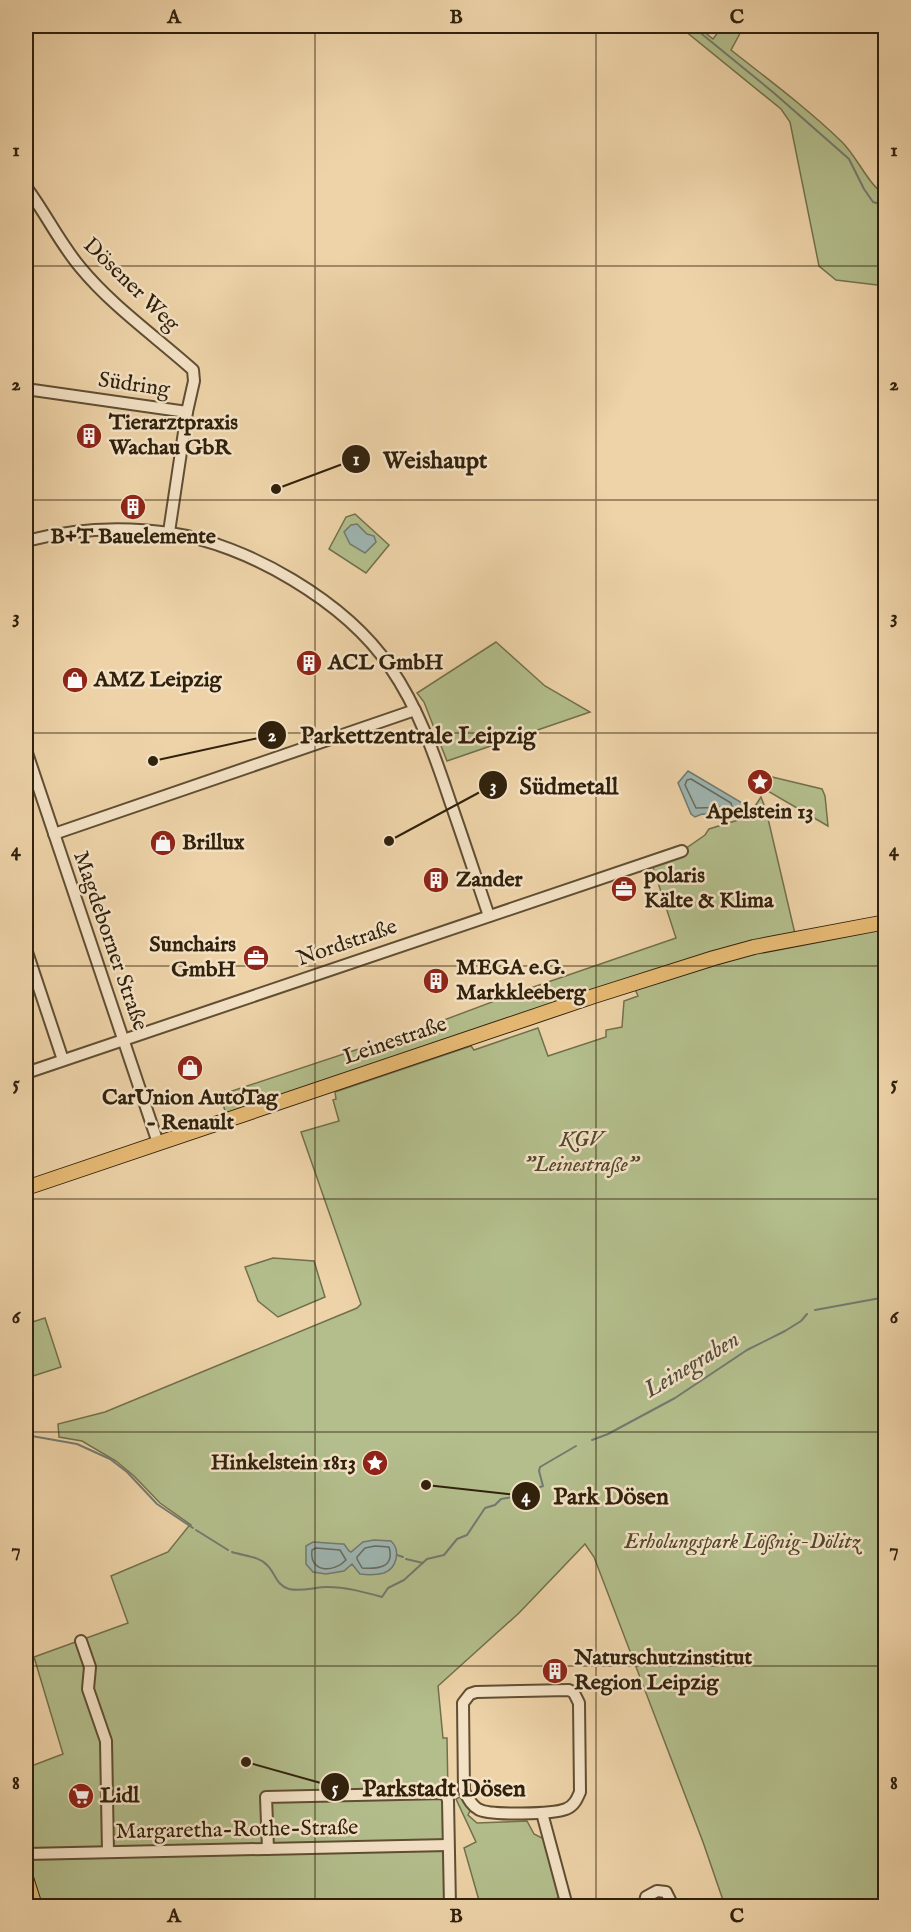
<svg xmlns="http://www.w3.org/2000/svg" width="911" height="1932" viewBox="0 0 911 1932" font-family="'IM FELL English',serif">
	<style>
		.green { fill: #b3be8c; stroke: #72704c; stroke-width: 1.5 }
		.water { fill: #9eb6b3; stroke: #727a70; stroke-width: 1.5 }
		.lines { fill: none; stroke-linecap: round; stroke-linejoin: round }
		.shore { stroke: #676c60; stroke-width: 1.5 }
		.stream { stroke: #727a70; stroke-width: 2 }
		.minor-casing { stroke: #604e33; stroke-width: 14 }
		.major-casing { stroke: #30210c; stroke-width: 16 }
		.minor { stroke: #f4e2c6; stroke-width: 10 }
		.major { stroke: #e7ba74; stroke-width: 14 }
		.grid { fill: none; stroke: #30210c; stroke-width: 1.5; stroke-opacity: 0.55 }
		.labels { text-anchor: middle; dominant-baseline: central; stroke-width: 5; stroke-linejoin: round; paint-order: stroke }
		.street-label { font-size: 22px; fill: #30210c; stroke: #f4e2c6 }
		.poi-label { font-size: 22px; font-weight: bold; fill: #30210c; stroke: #f4e2c6; text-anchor: start }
		.park-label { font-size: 22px; font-style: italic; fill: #51482c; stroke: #f4e2c6 }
		.water-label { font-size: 24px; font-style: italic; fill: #514e3e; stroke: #f4e2c6 }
		.leader { fill: none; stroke: #30210c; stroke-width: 2 }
		.callout-dot { fill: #30210c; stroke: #f4e2c6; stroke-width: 2 }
		.mark-label { font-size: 18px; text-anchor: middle; font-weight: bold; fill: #fff }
		.callout-label { font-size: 24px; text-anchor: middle; font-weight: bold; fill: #30210c; stroke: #f4e2c6; stroke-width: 5; stroke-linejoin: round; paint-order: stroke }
		.neatline { fill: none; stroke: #30210c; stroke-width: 2 }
		.grid-label { font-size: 20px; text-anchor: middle; font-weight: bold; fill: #30210c }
	</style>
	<rect width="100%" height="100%" fill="#eed3a8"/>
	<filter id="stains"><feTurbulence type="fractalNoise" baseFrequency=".00333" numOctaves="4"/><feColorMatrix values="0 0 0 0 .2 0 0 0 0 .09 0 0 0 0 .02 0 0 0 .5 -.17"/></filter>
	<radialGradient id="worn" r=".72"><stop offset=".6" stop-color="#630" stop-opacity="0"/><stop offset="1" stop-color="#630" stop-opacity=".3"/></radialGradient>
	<g class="green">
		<path d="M679,26H697L713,39L722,27L721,26H744L731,50C769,80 808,109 842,142C858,158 867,183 885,195V286L836,280L819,266L790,122L781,109Z"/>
		<polygon points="355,514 389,545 366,573 329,549 346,517"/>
		<polygon points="496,642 545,686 590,712 447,761 424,702 417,693"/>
		<polygon points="768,776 822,789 825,796 828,826 761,787"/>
		<polygon points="761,797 766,810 796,938 228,1120 220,1095 428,1026 516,993 676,938 651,861 682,851 705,835 709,829 748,817"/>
		<polygon points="885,927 885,1906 725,1906 703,1842 594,1557 585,1544 519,1613 438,1686 443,1738 447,1738 450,1906 40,1906 26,1864 26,1768 63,1754 34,1657 128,1623 111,1576 168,1552 188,1527 191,1525 160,1503 134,1476 116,1461 82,1441 59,1437 58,1424 105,1412 357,1308 361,1304 301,1132 339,1121 333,1100 336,1099 335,1092 471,1046 474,1050 538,1028 548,1056 606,1037 606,1030 622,1027 624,1001 638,996 635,989 713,964 755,953"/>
		<polygon points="273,1258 314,1261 325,1297 278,1317 258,1301 245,1267"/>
		<polygon points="45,1318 61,1367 30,1377 26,1361 26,1324"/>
		<polygon points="462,1796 470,1811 468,1815 477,1823 527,1821 534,1834 544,1839 559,1898 529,1904 480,1904 464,1848 476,1842 456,1799"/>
	</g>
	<g class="water">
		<polygon points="357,524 367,534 374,536 376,542 365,553 350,544 344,532 351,525"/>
		<polygon points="688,771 749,807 739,815 702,814 695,817 691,814 678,783"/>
		<path d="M374,1540L391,1541C401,1550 397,1568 384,1573C377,1575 367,1575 360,1574L352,1564L344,1571L326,1574L313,1572L306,1564V1546L313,1542L342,1544H344L349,1551L351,1552L363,1542Z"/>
	</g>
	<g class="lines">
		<g class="shore">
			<polygon points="691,779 731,803 732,807 696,808 685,785 687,780"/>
			<path d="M375,1546L389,1547C395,1568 378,1569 362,1568L357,1559V1557L365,1548Z"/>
			<path d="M316,1548L340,1550L346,1560C334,1573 309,1573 312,1550Z"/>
		</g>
		<g class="stream">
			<polyline points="692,26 774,93 849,159 864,189 873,202 886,206"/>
			<polyline points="815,1310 886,1297"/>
			<polyline points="26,1435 77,1444 110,1459 127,1472 157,1504 193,1528"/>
			<polyline points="592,1440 608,1434 675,1398 747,1350 785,1331 801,1321 807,1314"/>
			<polyline points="532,1490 543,1486 539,1471 540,1467 576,1446"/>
			<polyline points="196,1530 228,1550"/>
			<path d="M232,1552C244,1556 259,1556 267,1565C276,1574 276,1585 289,1589C302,1592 315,1587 327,1587C346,1587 364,1592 382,1597L388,1588L404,1580L427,1559L444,1555L457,1539L467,1535L485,1508L495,1505L501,1499L519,1496L529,1491"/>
			<polyline points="397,1555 403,1557"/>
			<polyline points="406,1559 423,1563"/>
		</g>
		<g class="minor-casing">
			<g id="minor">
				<path d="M26,187C45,212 59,242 80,267C112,306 155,336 193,370L194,381L187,412"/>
				<polyline points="26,389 187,412 169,532"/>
				<path d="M26,541C72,529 122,526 170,533C247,544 346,602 390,667C419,709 435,756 451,804C464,841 476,878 489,916"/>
				<polyline points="26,750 158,1143"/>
				<polyline points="54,834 415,710"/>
				<polyline points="26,949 63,1060"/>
				<polyline points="26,1073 682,851"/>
				<polyline points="81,1641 90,1667 88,1689 106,1741 108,1852"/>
				<path d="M569,1690L574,1693L579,1703L580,1792C577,1799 574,1806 566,1809C554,1814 489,1816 478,1809C471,1805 468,1798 464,1791L463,1703L470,1694L476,1692Z"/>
				<polyline points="542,1813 567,1906"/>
				<polyline points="268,1849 266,1797 445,1793 448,1800 450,1906"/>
				<polyline points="26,1854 448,1845"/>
				<polyline points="644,1906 646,1897 657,1891 666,1892 673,1906"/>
			</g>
		</g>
		<g class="major-casing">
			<g id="major">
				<polyline points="26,1188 594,996 714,958 754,947 886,922"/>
				<polyline points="26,1878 35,1906"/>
			</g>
		</g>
		<use href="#minor" class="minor"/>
		<use href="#major" class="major"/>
	</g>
	<path class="grid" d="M315,26V1906M596,26V1906M26,266H886M26,500H886M26,733H886M26,966H886M26,1199H886M26,1432H886M26,1666H886"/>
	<defs>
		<g id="building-disc" transform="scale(1.35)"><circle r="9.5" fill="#8f2418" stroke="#f4e2c6"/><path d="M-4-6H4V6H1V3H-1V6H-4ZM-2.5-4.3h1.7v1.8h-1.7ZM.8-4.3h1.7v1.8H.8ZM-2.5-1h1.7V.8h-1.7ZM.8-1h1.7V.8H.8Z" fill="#fff"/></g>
		<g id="shop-disc" transform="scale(1.35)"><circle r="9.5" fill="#8f2418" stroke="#f4e2c6"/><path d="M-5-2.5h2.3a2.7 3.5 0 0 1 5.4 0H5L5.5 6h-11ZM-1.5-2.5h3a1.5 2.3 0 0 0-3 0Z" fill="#fff"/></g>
		<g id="sight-disc" transform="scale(1.35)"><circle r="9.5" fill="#8f2418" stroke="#f4e2c6"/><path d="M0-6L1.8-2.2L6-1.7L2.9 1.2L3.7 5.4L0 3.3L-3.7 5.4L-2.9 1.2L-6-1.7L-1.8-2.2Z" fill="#fff"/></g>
		<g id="office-disc" transform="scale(1.35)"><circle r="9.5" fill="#8f2418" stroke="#f4e2c6"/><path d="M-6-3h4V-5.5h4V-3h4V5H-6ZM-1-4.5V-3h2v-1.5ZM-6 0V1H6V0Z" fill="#fff"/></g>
		<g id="supermarket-disc" transform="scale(1.35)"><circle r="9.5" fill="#8f2418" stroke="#f4e2c6"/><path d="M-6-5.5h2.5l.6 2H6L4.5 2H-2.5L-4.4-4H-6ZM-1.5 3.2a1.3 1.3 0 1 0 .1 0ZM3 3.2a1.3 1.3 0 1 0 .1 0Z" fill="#fff"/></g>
	</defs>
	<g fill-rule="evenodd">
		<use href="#building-disc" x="89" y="436"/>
		<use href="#building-disc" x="133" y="507"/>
		<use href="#building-disc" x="309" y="663"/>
		<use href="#shop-disc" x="75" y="680"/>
		<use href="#sight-disc" x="760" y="782"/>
		<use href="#shop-disc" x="163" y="843"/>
		<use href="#building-disc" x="436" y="880"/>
		<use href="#office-disc" x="624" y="889"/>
		<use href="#office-disc" x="256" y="958"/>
		<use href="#building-disc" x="436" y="981"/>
		<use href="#shop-disc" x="190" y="1068"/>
		<use href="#sight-disc" x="375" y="1463"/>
		<use href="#building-disc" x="555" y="1671"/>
		<use href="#supermarket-disc" x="81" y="1796"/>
	</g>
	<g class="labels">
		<g class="street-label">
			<text transform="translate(131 285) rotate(44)">Dösener Weg</text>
			<text transform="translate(134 385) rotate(8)">Südring</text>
			<text transform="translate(110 941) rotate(71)">Magdeborner Straße</text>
			<text transform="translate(347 943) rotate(-19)">Nordstraße</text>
			<text transform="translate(395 1041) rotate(-19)">Leinestraße</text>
			<text transform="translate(237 1830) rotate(-1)">Margaretha-Rothe-Straße</text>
		</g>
		<g class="poi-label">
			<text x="109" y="423">Tierarztpraxis<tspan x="109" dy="25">Wachau GbR</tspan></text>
			<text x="133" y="537" text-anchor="middle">B+T Bauelemente</text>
			<text x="328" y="663">ACL GmbH</text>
			<text x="94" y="680">AMZ Leipzig</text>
			<text x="760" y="812" text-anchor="middle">Apelstein 13</text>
			<text x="182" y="843">Brillux</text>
			<text x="644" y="876">polaris<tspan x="644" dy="25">Kälte &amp; Klima</tspan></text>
			<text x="456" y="880">Zander</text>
			<text x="236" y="945" text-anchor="end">Sunchairs<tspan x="236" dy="25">GmbH</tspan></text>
			<text x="456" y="968">MEGA e.G.<tspan x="456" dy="25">Markkleeberg</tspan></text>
			<text x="190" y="1098" text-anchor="middle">CarUnion AutoTag<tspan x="190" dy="25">- Renault</tspan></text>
			<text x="356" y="1463" text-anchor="end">Hinkelstein 1813</text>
			<text x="574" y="1658">Naturschutzinstitut<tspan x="574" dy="25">Region Leipzig</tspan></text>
			<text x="100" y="1796">Lidl</text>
		</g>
		<g class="park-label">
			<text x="581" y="1140">KGV<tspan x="581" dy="25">"Leinestraße"</tspan></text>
			<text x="742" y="1542">Erholungspark Lößnig-Dölitz</text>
		</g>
		<g class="water-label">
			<text transform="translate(692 1365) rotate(-31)">Leinegraben</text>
		</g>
	</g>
	<path class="leader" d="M276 489L356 459M153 761L272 735M389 841L493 785M426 1485L526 1496M246 1762L335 1787"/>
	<g class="callout-dot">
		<circle cx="276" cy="489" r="6"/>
		<circle cx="153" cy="761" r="6"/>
		<circle cx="389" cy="841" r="6"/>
		<circle cx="426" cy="1485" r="6"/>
		<circle cx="246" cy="1762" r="6"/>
		<circle cx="356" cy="459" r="15"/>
		<circle cx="272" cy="735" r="15"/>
		<circle cx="493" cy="785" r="15"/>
		<circle cx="526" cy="1496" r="15"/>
		<circle cx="335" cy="1787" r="15"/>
	</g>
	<g class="mark-label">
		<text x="356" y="465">1</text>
		<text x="272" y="741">2</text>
		<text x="493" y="792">3</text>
		<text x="526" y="1502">4</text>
		<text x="335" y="1794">5</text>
	</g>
	<g class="callout-label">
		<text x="435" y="468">Weishaupt</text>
		<text x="418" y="743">Parkettzentrale Leipzig</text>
		<text x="569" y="794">Südmetall</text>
		<text x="611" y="1504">Park Dösen</text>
		<text x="444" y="1796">Parkstadt Dösen</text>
	</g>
	<rect width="911" height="1932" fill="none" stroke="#eed3a8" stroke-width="66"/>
	<rect x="33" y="33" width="845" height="1866" class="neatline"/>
	<g class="grid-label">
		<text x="174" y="23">A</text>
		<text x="456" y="23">B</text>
		<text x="737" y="23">C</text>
		<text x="16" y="156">1</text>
		<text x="894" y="156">1</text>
		<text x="16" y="390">2</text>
		<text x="894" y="390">2</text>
		<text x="16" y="623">3</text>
		<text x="894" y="623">3</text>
		<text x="16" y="856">4</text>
		<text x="894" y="856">4</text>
		<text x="16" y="1089">5</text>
		<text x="894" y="1089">5</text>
		<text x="16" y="1323">6</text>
		<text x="894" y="1323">6</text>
		<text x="16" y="1556">7</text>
		<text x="894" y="1556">7</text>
		<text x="16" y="1789">8</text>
		<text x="894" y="1789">8</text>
		<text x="174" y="1922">A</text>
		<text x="456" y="1922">B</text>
		<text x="737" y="1922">C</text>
	</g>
	<rect width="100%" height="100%" filter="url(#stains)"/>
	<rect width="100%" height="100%" fill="url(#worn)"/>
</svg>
